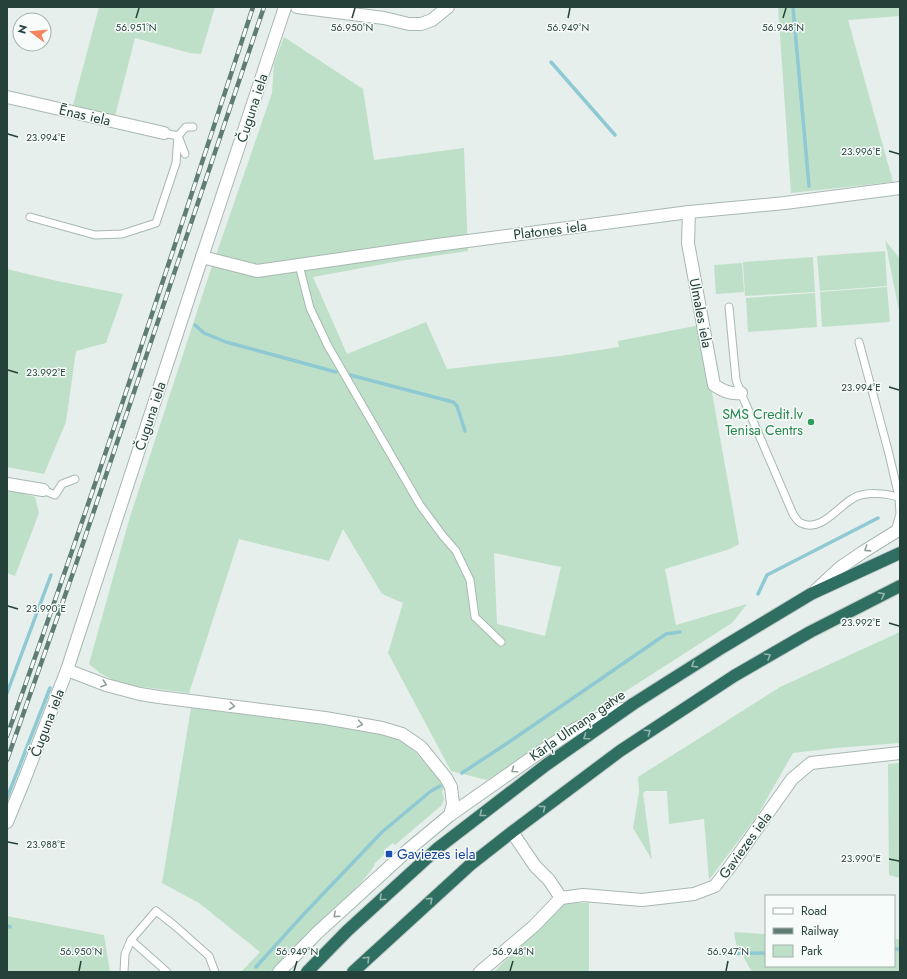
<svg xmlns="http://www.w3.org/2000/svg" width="907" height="979" viewBox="0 0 907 979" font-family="Jost,sans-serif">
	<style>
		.green { fill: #bfe0c8; fill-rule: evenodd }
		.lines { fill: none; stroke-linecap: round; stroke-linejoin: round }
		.stream { stroke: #8ec9d4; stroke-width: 3.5 }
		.lane-casing { stroke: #a8b8b2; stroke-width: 9 }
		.street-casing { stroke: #a8b8b2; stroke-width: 14 }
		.highway-casing { stroke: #c2cac8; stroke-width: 14 }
		.lane { stroke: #fff; stroke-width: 7 }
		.street { stroke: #fff; stroke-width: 12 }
		.highway { stroke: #2f6f62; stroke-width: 12 }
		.rail-casing { stroke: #5f7d75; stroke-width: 4.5 }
		.rail { stroke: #f7fbf9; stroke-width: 3; stroke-dasharray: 9; stroke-linecap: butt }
		.oneway { stroke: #92a09c }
		.oneway2 { stroke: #93b5ae }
		.ticks { fill: none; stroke: #24423a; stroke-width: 1.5 }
		.leisure-dot { fill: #2e9e5b; stroke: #f7fbf9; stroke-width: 1.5 }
		.transit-dot { fill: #1a4fb4; stroke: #f7fbf9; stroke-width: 1.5 }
		.labels { text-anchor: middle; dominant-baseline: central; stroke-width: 3; stroke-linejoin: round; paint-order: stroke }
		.street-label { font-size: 14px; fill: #24423a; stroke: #f7fbf9 }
		.leisure-label { font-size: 14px; fill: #27864d; stroke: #f7fbf9; text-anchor: end }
		.transit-label { font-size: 14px; fill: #164399; stroke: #f7fbf9; text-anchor: start }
		.ticks-label { font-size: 10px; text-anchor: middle; fill: #24423a; stroke: #f7fbf9; stroke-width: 3; stroke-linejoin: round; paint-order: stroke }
	</style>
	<rect width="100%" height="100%" fill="#e6efeb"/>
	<g class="green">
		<polygon points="99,7 215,7 201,54 190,53 135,38 115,116 73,105"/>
		<polygon points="778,7 900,7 900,16 848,20 893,182 791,193"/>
		<path d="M284,37L363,89L374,160L464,148L468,251L400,261L313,277L347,354L426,322L447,369L560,356L619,347L618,341L700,325L739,544L730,549L665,569L676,625L747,604L732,623L487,780L451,771L388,653L403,603L382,594L343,529L329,561L239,539L189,693L120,684L100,673L89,664L129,520L207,281L272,93L274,63ZM494,553L561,567L545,636L497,624Z"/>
		<polygon points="885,240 900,259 900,316"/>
		<polygon points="885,251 887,286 820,291 817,256"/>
		<polygon points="813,257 815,292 745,296 743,262"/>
		<polygon points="742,263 744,292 716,294 714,265"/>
		<polygon points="7,269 57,281 123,294 106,343 76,351 66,422 44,474 7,467"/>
		<polygon points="887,287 890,322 822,327 820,292"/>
		<polygon points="815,293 817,327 748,332 746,298"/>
		<polygon points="7,489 35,497 39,513 15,576 7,573"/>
		<polygon points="900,632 900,743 836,748 793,753 757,816 709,880 704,819 669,824 667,791 646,791 643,793 652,860 633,828 639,792 638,777 780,687"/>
		<polygon points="191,708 384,731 407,743 436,775 445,788 442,791 444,799 442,805 395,845 393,843 384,850 386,853 375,863 373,868 360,884 270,972 241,972 260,952 199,903 162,883"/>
		<polygon points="900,763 900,878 889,875 888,764"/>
		<polygon points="563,903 589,903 589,972 494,972"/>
		<polygon points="7,916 104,935 110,972 7,972"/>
		<polygon points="734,932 766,934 766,966 894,966 894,939 900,939 900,972 752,972 736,944"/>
	</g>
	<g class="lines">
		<g class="stream">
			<polyline points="793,7 809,186"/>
			<polyline points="551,62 615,135"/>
			<polyline points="195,325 204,333 226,342 336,372"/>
			<polyline points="350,375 453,402 457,406 465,431"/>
			<polyline points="758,594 767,575 878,518"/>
			<polyline points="7,693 51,575"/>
			<polyline points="462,773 512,740 666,634 680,632"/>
			<polyline points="7,798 50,688"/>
			<polyline points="7,926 10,927"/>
			<polyline points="894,949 900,949"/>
			<polyline points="715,954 766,953"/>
			<polyline points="256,967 303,915 382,832 431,791 440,786"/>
		</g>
		<g class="lane-casing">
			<g id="lane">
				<polyline points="164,133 178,136 185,154"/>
				<polyline points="30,217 95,235 122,234 156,223 176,163 178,136 186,127 193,127"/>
				<polyline points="299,265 310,308 328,346 420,505 443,536 456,551 470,580 475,617 501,642"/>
				<path d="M729,307L736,380L741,393L793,514C795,517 798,522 801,523C820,533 838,507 852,499C864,491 887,493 900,498"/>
				<polyline points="859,342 889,454 899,497 900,514 895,531"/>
				<polyline points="43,490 55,495 62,484 75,479"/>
				<polyline points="131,940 167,972"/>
				<polyline points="124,972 125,954 131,940 156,911 174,925 209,956 215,972"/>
			</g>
		</g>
		<g class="street-casing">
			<g id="street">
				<polyline points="297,7 384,18 409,24 421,24 432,20 448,7"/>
				<polyline points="7,97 164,133"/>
				<path d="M689,212L688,243L714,385C723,391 730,394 741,393"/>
				<polyline points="202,257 257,271 437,245 689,212 785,203 900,188"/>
				<polyline points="7,484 43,490"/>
				<polyline points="816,590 841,567 863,552 900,529"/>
				<polyline points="67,670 106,685 140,694 159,697 325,718 382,728 402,734 421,747 446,778 451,787 453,804 450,815"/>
				<polyline points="7,822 23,783 67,670 202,257 285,7"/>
				<polyline points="512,832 535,866 549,880 561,898"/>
				<polyline points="561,898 583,895 642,900 694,894 715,886 729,868 792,779 811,763 900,753"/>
				<polyline points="279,972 317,933 408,850 450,815 530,759 575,729 622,709"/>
				<polyline points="480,972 534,926 561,898"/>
			</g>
		</g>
		<g class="highway-casing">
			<g id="highway">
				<polyline points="307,972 347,931 438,848 546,765 633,704 723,647 811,594 900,553"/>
				<polyline points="353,972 470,865 512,832 620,751 734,676 810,632 900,586"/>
			</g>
		</g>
		<use href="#lane" class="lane"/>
		<use href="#street" class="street"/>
		<use href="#highway" class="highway"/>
		<g class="rail-casing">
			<g id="rail">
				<path d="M7,736C94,494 173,251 253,7"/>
				<polyline points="7,760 74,570 264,7"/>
			</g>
		</g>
		<use href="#rail" class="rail"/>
	</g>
	<defs><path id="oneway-chevron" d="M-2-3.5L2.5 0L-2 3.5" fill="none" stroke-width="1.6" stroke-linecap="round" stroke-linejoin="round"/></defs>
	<g class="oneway">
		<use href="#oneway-chevron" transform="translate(867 549) rotate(147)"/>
		<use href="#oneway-chevron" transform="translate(104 684) rotate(19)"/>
		<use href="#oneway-chevron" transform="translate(232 706) rotate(7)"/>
		<use href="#oneway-chevron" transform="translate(360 724) rotate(10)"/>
		<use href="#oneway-chevron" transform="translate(514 770) rotate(145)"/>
		<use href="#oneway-chevron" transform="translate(336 915) rotate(138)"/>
	</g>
	<g class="oneway2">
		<use href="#oneway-chevron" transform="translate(882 595) rotate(-27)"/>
		<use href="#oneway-chevron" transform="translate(768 656) rotate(-30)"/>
		<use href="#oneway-chevron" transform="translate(694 665) rotate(148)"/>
		<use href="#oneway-chevron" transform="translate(648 732) rotate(-34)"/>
		<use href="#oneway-chevron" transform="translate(586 737) rotate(145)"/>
		<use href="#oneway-chevron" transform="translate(543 808) rotate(-37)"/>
		<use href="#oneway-chevron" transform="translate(482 814) rotate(142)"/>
		<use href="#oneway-chevron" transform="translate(382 898) rotate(137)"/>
		<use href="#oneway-chevron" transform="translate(430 900) rotate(-42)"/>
		<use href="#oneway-chevron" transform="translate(367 959) rotate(-44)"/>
	</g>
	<path class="ticks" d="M136,18L139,8M352,18L355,8M568,18L570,8M783,18L786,8M8,134L18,137M889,151L899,154M8,370L18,373M889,387L899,390M8,606L18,609M889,623L899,626M8,842L18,844M889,859L899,861M79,971L81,961M294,971L297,961M510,971L513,961M726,971L728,961"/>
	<circle class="leisure-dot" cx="811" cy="422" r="4"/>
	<rect class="transit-dot" x="385" y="850" width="8" height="8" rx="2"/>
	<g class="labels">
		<g class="street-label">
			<text transform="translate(252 108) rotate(-72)">Čuguna iela</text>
			<text transform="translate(85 115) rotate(13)">Ēnas iela</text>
			<text transform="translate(550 230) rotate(-7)">Platones iela</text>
			<text transform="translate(701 313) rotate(79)">Ulmales iela</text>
			<text transform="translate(150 416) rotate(-72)">Čuguna iela</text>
			<text transform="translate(47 723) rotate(-69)">Čuguna iela</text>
			<text transform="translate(577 725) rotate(-35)">Kārļa Ulmaņa gatve</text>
			<text transform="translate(745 845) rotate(-54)">Gaviezes iela</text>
		</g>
		<g class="leisure-label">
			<text x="803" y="414">SMS Credit.lv<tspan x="803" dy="16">Tenisa Centrs</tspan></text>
		</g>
		<g class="transit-label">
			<text x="397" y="854">Gaviezes iela</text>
		</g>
	</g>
	<g class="ticks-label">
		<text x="136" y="31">56.951°N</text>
		<text x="352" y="31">56.950°N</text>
		<text x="568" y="31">56.949°N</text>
		<text x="783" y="31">56.948°N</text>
		<text x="46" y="141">23.994°E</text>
		<text x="861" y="155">23.996°E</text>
		<text x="46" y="376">23.992°E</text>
		<text x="861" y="391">23.994°E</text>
		<text x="46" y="612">23.990°E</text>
		<text x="861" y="626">23.992°E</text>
		<text x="46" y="848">23.988°E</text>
		<text x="861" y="862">23.990°E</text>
		<text x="81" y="955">56.950°N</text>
		<text x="297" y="955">56.949°N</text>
		<text x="513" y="955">56.948°N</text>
		<text x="728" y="955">56.947°N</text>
	</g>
	<rect width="907" height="979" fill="none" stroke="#24423a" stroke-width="16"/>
	<rect x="765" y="895" width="130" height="72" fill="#f7fbf9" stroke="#a3b1ad"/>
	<rect x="773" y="908" width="20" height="6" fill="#ffffff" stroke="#a3b1ad"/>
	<text x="801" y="915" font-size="12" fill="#24423a">Road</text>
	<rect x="773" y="928" width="20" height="6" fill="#5f7d75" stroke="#a3b1ad"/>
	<text x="801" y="935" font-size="12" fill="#24423a">Railway</text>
	<rect x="773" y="945" width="20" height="12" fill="#bfe0c8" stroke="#a3b1ad"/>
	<text x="801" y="955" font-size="12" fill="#24423a">Park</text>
	<g transform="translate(32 32) rotate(286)"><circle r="19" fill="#f7fbf9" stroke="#a3b1ad"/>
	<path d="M0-3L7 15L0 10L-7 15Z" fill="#f4845f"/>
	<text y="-6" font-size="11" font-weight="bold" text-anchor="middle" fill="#24423a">N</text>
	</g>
</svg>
